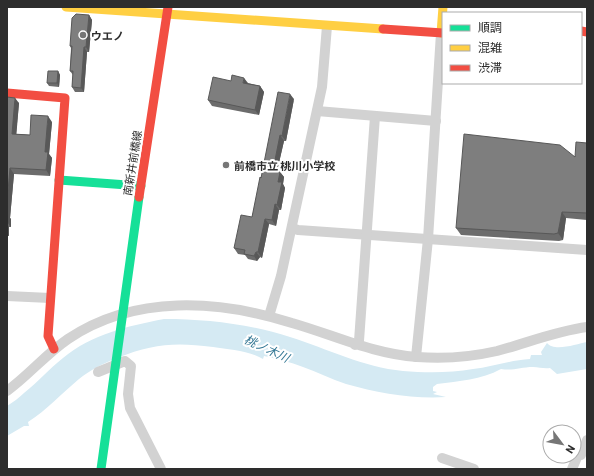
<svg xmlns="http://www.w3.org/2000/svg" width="594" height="476" viewBox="0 0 594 476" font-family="Barlow,'Noto Sans JP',sans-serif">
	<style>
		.water { fill: #d5eaf3 }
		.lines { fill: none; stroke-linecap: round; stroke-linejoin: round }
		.street { stroke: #d2d2d2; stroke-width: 10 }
		.fast { stroke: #16e098; stroke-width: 9 }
		.slow { stroke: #ffcf43; stroke-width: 9 }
		.jam { stroke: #f24e42; stroke-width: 9 }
		.wall { fill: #6c6c6c }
		.shaded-wall { fill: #585858 }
		.building { fill: #7e7e7e; stroke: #585858 }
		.poi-dot { fill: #767676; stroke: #fff; stroke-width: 1.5 }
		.labels { text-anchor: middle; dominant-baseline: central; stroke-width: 4; stroke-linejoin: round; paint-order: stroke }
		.poi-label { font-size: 11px; font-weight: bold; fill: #2d2d2d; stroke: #fff; text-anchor: start }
		.street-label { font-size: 11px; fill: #2d2d2d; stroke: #fff }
		.water-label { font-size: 12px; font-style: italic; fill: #357895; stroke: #fff }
	</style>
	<rect width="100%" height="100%" fill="#fff"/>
	<path class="water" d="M164,319C206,319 250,324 290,337C328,349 363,367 403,371C426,373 451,373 473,369C492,367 511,360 530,359L531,355H542L541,352L547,343C554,352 577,344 587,342V369L557,374L550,368C544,369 539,367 533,367C521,367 513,371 501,369C481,380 459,381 437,384L433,387V391L437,392L433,394L446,397C412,399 378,393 346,384C331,379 317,372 303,367C290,362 277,359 264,356L263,359C248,350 229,350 213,347C174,342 153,344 117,358C104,363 90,370 79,379C62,393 47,410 28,422L29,426H24L7,436V406C13,402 19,398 24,393C38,382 49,369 63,358C92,334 128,326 164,319Z"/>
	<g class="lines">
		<g class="street">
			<polyline points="317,111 436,121"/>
			<polyline points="292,228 298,230 587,250"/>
			<polyline points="7,296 50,298"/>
			<polyline points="269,316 281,276 322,87 327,26"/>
			<polyline points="355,345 359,341 375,116"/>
			<polyline points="416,357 428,239 441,33"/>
			<polyline points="98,372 125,361 131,366 128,394 130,408 161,469"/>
			<path d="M7,391C29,375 46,354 68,339C135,294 219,300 292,323C334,335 373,354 417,357C444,359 471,357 497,351C527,343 556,331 587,327"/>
			<polyline points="442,458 474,469"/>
			<polyline points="572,469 578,455 581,455 587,440"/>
		</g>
		<g class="fast">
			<polyline points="59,180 141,186"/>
			<polyline points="101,469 139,197"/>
		</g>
		<g class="slow">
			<polyline points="66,7 383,29"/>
			<polyline points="441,33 443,7"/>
		</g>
		<g class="jam">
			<polyline points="383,29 443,33"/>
			<polyline points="581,31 587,32"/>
			<polyline points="7,93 65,98 48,336 54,349"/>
			<polyline points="139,197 168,7"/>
		</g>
	</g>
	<g class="wall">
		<polygon points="89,15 92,20 89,52 87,52 84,92 75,92 72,87 73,75 70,71 71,48 70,46"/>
		<polygon points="58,71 60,75 59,87 49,86 47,83"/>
		<polygon points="248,83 260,86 264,92 259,115 212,106 208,100"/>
		<polygon points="7,97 19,103 16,134 30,135 52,122 49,154 52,158 50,176 14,174 10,218 11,219 11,227 9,227 9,236 7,236"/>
		<polygon points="294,99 286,141 284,141 277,171 280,172 284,177 283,184 285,188 281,210 279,210 276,226 269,224 262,258 260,257 257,261 248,259 245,255 238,254 234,248 252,217 261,178"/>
		<polygon points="587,143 587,220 566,218 563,240 559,241 461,235 456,228 575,157"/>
	</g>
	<g class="shaded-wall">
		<polygon points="89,15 92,20 89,52 86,47"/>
		<polygon points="84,47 87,52 84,92 81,88"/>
		<polygon points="58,71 60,75 59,87 57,83"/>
		<polygon points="244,78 248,83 247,88 243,83"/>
		<polygon points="260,86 264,92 259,115 255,110"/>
		<polygon points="290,94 294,99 286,141 282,136"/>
		<polygon points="15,98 19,103 16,139 12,134"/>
		<polygon points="48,116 52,122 49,154 52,158 50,176 46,170 45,152"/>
		<polygon points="280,135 284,141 276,176 273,170"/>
		<polygon points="10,168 14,174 10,218 11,219 11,227 7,222 7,202"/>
		<polygon points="280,172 284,177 283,184 285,188 281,210 277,205 278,182"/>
		<polygon points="275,204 279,210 276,226 272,220"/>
		<polygon points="562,212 566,218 563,240 558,233"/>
		<polygon points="265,219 269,224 262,258 258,252"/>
		<polygon points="7,224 9,227 9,236 7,234"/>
		<polygon points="256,252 260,257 257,261 254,256"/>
	</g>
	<g class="building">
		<polygon points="76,14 89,15 86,47 84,47 81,88 72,87 73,71 70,71 72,46 70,46 72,18"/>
		<polygon points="48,71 58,71 57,83 47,83"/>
		<polygon points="232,75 244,78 243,83 260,86 255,110 208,100 213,77 231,81"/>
		<polygon points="278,92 290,94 282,136 280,135 273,170 280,172 278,182 282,182 277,205 275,204 272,220 265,219 258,252 256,252 254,256 244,254 245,250 234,248 241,215 252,217 260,177 261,178"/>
		<polygon points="7,97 15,98 12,134 30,135 31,115 48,116 45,152 48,152 46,170 10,168 7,202"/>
		<polygon points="464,134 560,145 575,157 576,142 587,143 587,213 562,212 558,233 554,234 456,228"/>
	</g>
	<g class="poi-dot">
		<circle cx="83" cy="35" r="4"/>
		<circle cx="226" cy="165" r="4"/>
	</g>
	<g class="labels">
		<g class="poi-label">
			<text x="91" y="35">ウエノ</text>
			<text x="234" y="165">前橋市立 桃川小学校</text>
		</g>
		<g class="street-label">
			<text transform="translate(132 163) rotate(-81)">南新井前橋線</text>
		</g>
		<g class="water-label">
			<text transform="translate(267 348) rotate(25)">桃ノ木川</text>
		</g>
	</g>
	<rect width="594" height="476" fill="none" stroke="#2d2d2d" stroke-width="16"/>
	<rect x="442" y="12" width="140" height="72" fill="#ffffff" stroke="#ababab"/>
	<rect x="450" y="25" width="20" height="6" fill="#16e098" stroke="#ababab"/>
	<text x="478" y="32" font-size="12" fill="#2d2d2d">順調</text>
	<rect x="450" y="45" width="20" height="6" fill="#ffcf43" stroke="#ababab"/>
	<text x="478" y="52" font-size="12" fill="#2d2d2d">混雑</text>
	<rect x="450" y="65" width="20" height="6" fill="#f24e42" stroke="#ababab"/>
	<text x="478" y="72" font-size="12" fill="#2d2d2d">渋滞</text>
	<g transform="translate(562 444) rotate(122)"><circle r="19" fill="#ffffff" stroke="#ababab"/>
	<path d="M0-3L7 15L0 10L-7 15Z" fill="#767676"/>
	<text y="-6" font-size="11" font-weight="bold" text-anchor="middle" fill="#2d2d2d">N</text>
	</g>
</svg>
